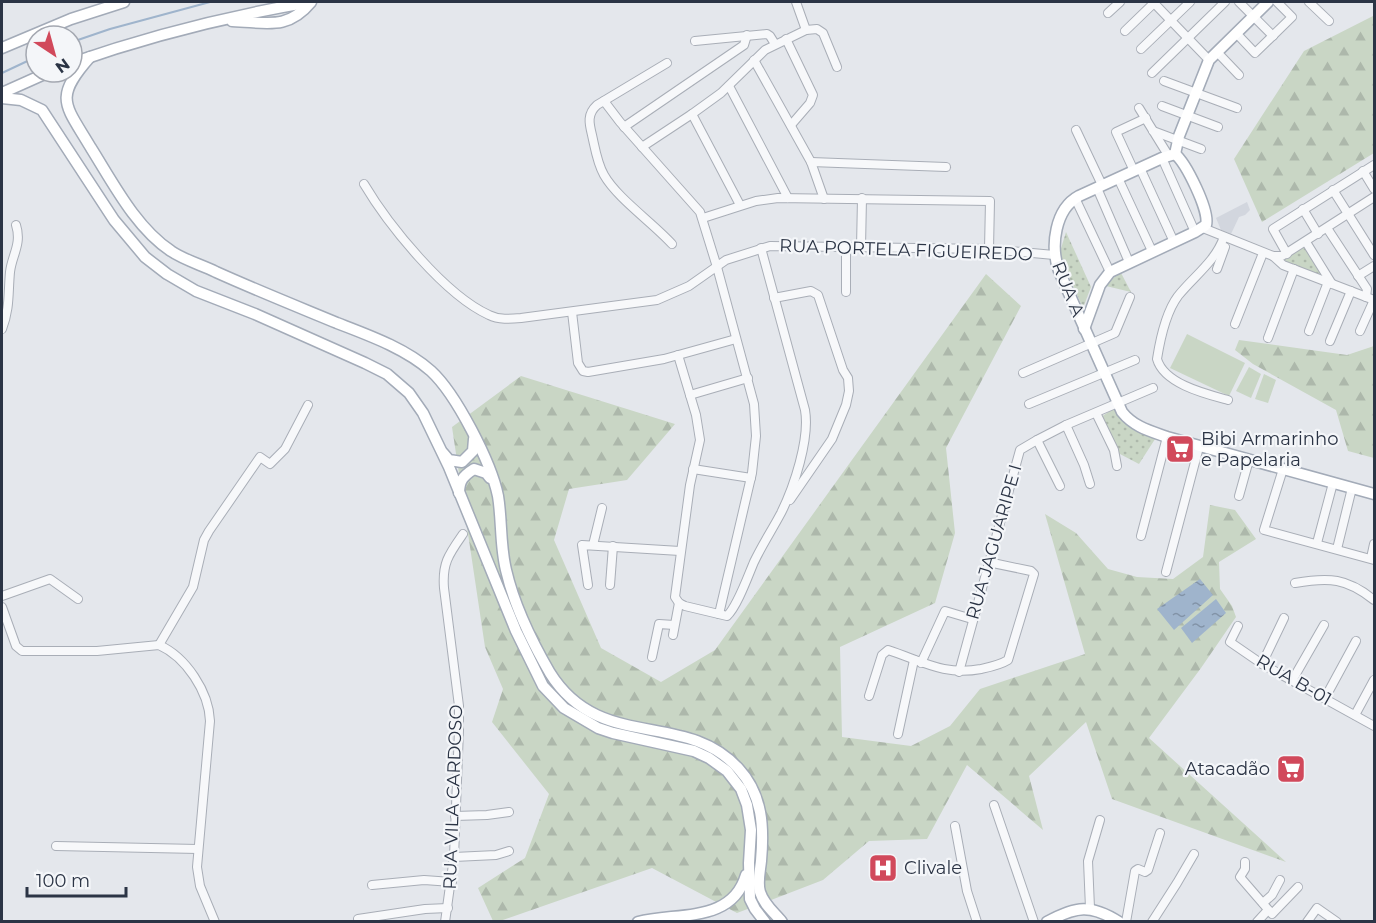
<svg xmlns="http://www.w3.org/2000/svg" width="1376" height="923" viewBox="0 0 1376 923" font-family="Montserrat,sans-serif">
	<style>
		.built { fill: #d2d6de }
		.green { fill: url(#green-dots) }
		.forest { fill: url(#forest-firs) }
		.pitch { fill: #c9d6c5 }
		.water { fill: url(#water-ripples) }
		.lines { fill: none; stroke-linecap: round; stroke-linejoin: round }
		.stream { stroke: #9fb4cc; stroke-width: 2 }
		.minor-casing { stroke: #a9aeb7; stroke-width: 10 }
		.major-casing { stroke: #a3abb8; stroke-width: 13 }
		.minor { stroke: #f7f8fa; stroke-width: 8 }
		.major { stroke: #fff; stroke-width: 10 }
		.labels { text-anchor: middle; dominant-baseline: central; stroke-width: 4.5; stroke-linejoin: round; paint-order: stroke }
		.street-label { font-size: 18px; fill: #2b3445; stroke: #f4f6f9 }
		.poi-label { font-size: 18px; fill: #2b3445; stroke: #f4f6f9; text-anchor: start }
	</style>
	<defs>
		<pattern id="green-dots" width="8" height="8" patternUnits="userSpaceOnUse" patternTransform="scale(1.5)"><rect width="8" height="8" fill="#c9d6c5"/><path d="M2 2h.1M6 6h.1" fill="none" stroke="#adb8ab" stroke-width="1.8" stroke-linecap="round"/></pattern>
		<pattern id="forest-firs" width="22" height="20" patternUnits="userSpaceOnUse" patternTransform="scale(1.5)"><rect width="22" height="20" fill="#c9d6c5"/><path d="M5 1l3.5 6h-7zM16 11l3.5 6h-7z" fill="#adb8ab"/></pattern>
		<pattern id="water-ripples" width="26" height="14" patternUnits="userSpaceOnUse" patternTransform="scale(1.5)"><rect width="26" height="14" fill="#9fb4cc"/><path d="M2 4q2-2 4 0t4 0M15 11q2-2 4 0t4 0" fill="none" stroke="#8293a7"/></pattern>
	</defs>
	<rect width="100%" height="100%" fill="#e4e7ec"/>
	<polygon class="built" points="1247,202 1250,210 1245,215 1239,217 1231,234 1221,230 1216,218"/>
	<g class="green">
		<polygon points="1066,232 1091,287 1083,308 1059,255"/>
		<polygon points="1308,241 1327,281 1283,263 1278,256"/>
		<polygon points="1120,271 1131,292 1106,286"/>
		<polygon points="1116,407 1157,436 1139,464 1118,453 1101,417"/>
	</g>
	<g class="forest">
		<polygon points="1374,13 1374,153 1262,222 1234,159 1304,51 1373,16"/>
		<polygon points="986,274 1021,306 946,448 955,533 935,603 840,647 842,737 911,746 950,726 980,689 1085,654 1045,514 1076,533 1108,569 1137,577 1173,579 1203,557 1210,505 1235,510 1256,539 1219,562 1220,589 1232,606 1236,617 1201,668 1149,738 1286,862 1112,799 1086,722 1029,776 1043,830 967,765 927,839 869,841 823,880 737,913 652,868 500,921 493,921 478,888 525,858 549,794 492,722 503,689 485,647 452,427 521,376 675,424 627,480 569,489 554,540 601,648 661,682 715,650"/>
		<polygon points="1239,340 1347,355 1374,346 1374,458 1348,451 1336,410 1253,364 1235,350"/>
	</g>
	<g class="pitch">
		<polygon points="1187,334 1245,363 1229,396 1170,368"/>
		<polygon points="1249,367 1261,374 1251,398 1236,391"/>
		<polygon points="1264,374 1276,380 1268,403 1255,399"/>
	</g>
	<g class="water">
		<polygon points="1200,579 1213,595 1174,630 1157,609"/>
		<polygon points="1216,599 1226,613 1192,643 1181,628"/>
	</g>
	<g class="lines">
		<g class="stream">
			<polyline points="72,42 110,29 210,2"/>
			<polyline points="2,73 36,57"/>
		</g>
		<g class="minor-casing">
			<g id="minor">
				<polyline points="1153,2 1209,60"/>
				<polyline points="1239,2 1273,36"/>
				<polyline points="1309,2 1329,21"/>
				<polyline points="1108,13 1120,2"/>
				<polyline points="806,30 817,29 823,33 837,67"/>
				<polyline points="1125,31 1155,2"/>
				<polyline points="1236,33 1255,53 1292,17 1277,2"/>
				<polyline points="786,39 813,95 810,103 791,125"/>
				<polyline points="695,41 767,34 770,36 775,44"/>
				<polyline points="1141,49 1190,2"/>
				<polyline points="1217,52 1239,75"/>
				<polyline points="754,60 811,162 824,199"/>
				<path d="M667,63L597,105C587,114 589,123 592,135C595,148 597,163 604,175C617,198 653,223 672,244"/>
				<polyline points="1152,73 1225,2"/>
				<polyline points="1164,81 1237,108"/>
				<polyline points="729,86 788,198"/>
				<polyline points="604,101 620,122 700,212 717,267 754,404 756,436 752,473 719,614"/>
				<polyline points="1162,106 1218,127"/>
				<polyline points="1139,108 1168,155"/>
				<polyline points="692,114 740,205"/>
				<polyline points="624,127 744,45 747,35"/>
				<polyline points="1076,130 1102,185"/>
				<polyline points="1153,131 1201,149"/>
				<polyline points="642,147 692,114 721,93 765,50 806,30 796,2"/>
				<polyline points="1162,158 1195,232"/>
				<polyline points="811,162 946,167"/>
				<polyline points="1140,168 1174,242"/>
				<polyline points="1134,171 1116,132 1146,118"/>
				<polyline points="1363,171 1374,189"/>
				<polyline points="1118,178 1152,251"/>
				<path d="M364,184C389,226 445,295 489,315C499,320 510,319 521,318L657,300L689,286L726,260L770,246L989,249L1054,255"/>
				<polyline points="1097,188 1129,262"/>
				<polyline points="1333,190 1374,255"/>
				<polyline points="1075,198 1110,272"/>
				<polyline points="1303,209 1318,234"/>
				<polyline points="703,218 756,201 778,198 990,201 989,249"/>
				<polyline points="1203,228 1273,256 1282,256 1374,197"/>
				<polyline points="1327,228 1367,289 1366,297"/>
				<path d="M1224,237C1215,262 1194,276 1178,296C1166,312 1160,340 1157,359C1164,384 1206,394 1228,400"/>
				<polyline points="1306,242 1332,284"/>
				<polyline points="861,247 862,198"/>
				<polyline points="1287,254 1273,229 1374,165"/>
				<polyline points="1273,256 1283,265 1374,300"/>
				<polyline points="1217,269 1225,247"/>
				<polyline points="1358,276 1374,266"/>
				<polyline points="846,292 846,247"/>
				<polyline points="774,298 811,291 818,295 843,370 848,378 849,391 846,405 832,439 790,500"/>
				<polyline points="572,312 578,363 583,371 588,372 664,359 736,339"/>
				<polyline points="1235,324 1263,253"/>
				<path d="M2,329C10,308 8,294 10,272C12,255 22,244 16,225"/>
				<polyline points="1309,331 1328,282"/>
				<polyline points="1360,331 1374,300"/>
				<polyline points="1268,338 1294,269"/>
				<polyline points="1330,341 1351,291"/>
				<path d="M678,355L696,415L700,440L690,485L675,597L679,603L685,606L727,616C737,607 748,576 754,562C762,545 772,530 781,513C794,487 810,439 805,410L761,248"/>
				<polyline points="1023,373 1115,333 1130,297"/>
				<polyline points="690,395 748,378"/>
				<polyline points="1029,404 1135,360"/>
				<polyline points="1096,413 1114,450 1117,466"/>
				<polyline points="1066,425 1084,465 1090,484"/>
				<polyline points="1037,440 1060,486"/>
				<polyline points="693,469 751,478"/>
				<polyline points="1283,469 1264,530 1374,560"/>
				<polyline points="1239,496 1249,460"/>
				<polyline points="1141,536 1167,437"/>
				<polyline points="1317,543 1333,483"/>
				<polyline points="593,545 602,508"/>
				<polyline points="1337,549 1352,488"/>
				<polyline points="1371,558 1374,544"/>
				<polyline points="1166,572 1199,447"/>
				<path d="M1295,583C1329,577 1347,578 1374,600"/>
				<polyline points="588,585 582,545 680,551"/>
				<polyline points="610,585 613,546"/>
				<polyline points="2,596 50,579 78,599"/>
				<path d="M2,607L16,646L22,651H97L159,645C186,657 209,692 210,721L197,867L200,886L215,922"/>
				<polyline points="1238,626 1230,642 1262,664 1374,726"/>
				<polyline points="673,635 679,603"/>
				<polyline points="159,645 193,587 204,540 209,531 260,457 270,464 285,449 308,405"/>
				<polyline points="652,657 659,624 674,625"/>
				<polyline points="921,663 945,611 972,619"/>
				<polyline points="1262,664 1284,618"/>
				<polyline points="959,672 1020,450 1037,440 1066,425 1153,388"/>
				<polyline points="1293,679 1324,625"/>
				<path d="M869,696L882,655L888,650C922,661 944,676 981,669C990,667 1000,665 1008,660L1034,574L1031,571L988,562"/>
				<polyline points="1325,698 1356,641"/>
				<polyline points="1355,715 1374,680"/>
				<polyline points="898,734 914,660"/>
				<polyline points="994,805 1034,922"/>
				<polyline points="455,816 487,815 509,812"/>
				<polyline points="955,826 967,891 977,922"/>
				<polyline points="56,846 198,849"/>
				<polyline points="454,857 496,855 509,851"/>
				<polyline points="1245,862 1245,869 1240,877 1272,914 1298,887"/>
				<polyline points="372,885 424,880 452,882"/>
				<polyline points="1263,903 1272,895 1280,880"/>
				<polyline points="1090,908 1088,861 1100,820"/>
				<polyline points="358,919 425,909 448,908"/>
				<path d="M445,922L454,857L459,730V706L444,588C442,563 449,554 463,534"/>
				<polyline points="1126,922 1135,871 1138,869 1145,872 1148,870 1160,833"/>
				<polyline points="1152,922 1177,883 1194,854"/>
				<polyline points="1257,922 1268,910"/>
				<polyline points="1307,922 1317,908 1337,922"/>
			</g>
		</g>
		<g class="major-casing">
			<g id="major">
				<path d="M232,21C266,22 287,31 311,2"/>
				<polyline points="2,48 71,19 124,2"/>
				<path d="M90,57C53,99 65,104 91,148C113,183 136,228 171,251C184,260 202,265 216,272C256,290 296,306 337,323C368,335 405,348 431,371C456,394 491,462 498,496C502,520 500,546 506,570C514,605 532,642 550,673C600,753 684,709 738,768C763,795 764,827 761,861C760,871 757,883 760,892C764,905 774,912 782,922"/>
				<path d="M72,63C149,36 229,16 310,2"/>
				<polyline points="2,93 49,72"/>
				<polyline points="2,98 21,100 42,110 114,220 145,257 167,274 196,291 255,314 365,363 387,374 409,393 423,413 449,467 516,631 543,686 564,708 598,728 613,733 694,751 709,758 727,771 741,789 747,805 751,830 749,863 750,899 755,909 765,922"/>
				<path d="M1175,154L1162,158L1079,196C1055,209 1050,246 1059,271L1122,412C1134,427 1150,431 1167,437L1374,494"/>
				<polyline points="1175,154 1179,136 1209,60 1268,2"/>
				<path d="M1084,329L1100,285L1110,272L1195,232L1206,225C1210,211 1186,163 1175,154"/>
				<polyline points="443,453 449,460 462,462 473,451 474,439"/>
				<path d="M459,493C459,481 463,476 474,469L486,473L490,478"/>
				<path d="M638,922C679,912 732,923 746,875"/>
				<path d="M1047,922C1076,906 1091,904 1119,922"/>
			</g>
		</g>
		<use href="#minor" class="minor"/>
		<use href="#major" class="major"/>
	</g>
	<defs>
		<g id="supermarket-square" transform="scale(1.5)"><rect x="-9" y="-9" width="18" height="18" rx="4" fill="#d1495b" stroke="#f4f6f9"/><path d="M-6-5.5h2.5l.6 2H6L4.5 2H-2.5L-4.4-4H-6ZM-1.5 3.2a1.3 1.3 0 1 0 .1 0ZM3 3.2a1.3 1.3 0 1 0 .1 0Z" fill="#fff"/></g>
		<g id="hospital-square" transform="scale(1.5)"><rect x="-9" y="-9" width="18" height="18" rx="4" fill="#d1495b" stroke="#f4f6f9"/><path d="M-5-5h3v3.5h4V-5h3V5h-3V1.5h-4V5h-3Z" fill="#fff"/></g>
	</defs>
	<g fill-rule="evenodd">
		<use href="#supermarket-square" x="1180" y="449"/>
		<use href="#supermarket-square" x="1291" y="769"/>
		<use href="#hospital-square" x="883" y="868"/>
	</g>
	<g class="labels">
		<g class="street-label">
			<text transform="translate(906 250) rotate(2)">RUA PORTELA FIGUEIREDO</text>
			<text transform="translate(1068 289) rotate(68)">RUA A</text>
			<text transform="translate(994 542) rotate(-74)">RUA JAGUARIPE I</text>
			<text transform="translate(1294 680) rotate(30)">RUA B-01</text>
			<text transform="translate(453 797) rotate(-88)">RUA VILA CARDOSO</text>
		</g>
		<g class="poi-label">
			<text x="1201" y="439">Bibi Armarinho<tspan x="1201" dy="21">e Papelaria</tspan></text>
			<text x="1270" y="769" text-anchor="end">Atacadão</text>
			<text x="904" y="868">Clivale</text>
		</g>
	</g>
	<rect width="1376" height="923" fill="none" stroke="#2b3445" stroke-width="6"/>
	<g transform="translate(54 54) rotate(144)"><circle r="28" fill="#f4f6f9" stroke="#a4a8b1" stroke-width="1.5"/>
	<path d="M0-4.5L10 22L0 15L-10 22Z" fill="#d1495b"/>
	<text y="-9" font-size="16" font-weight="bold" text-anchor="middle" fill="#2b3445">N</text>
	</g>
	<path d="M27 887v9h99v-9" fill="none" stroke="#2b3445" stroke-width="3"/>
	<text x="36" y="887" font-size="18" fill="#2b3445" stroke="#f4f6f9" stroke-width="4.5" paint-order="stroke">100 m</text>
</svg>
